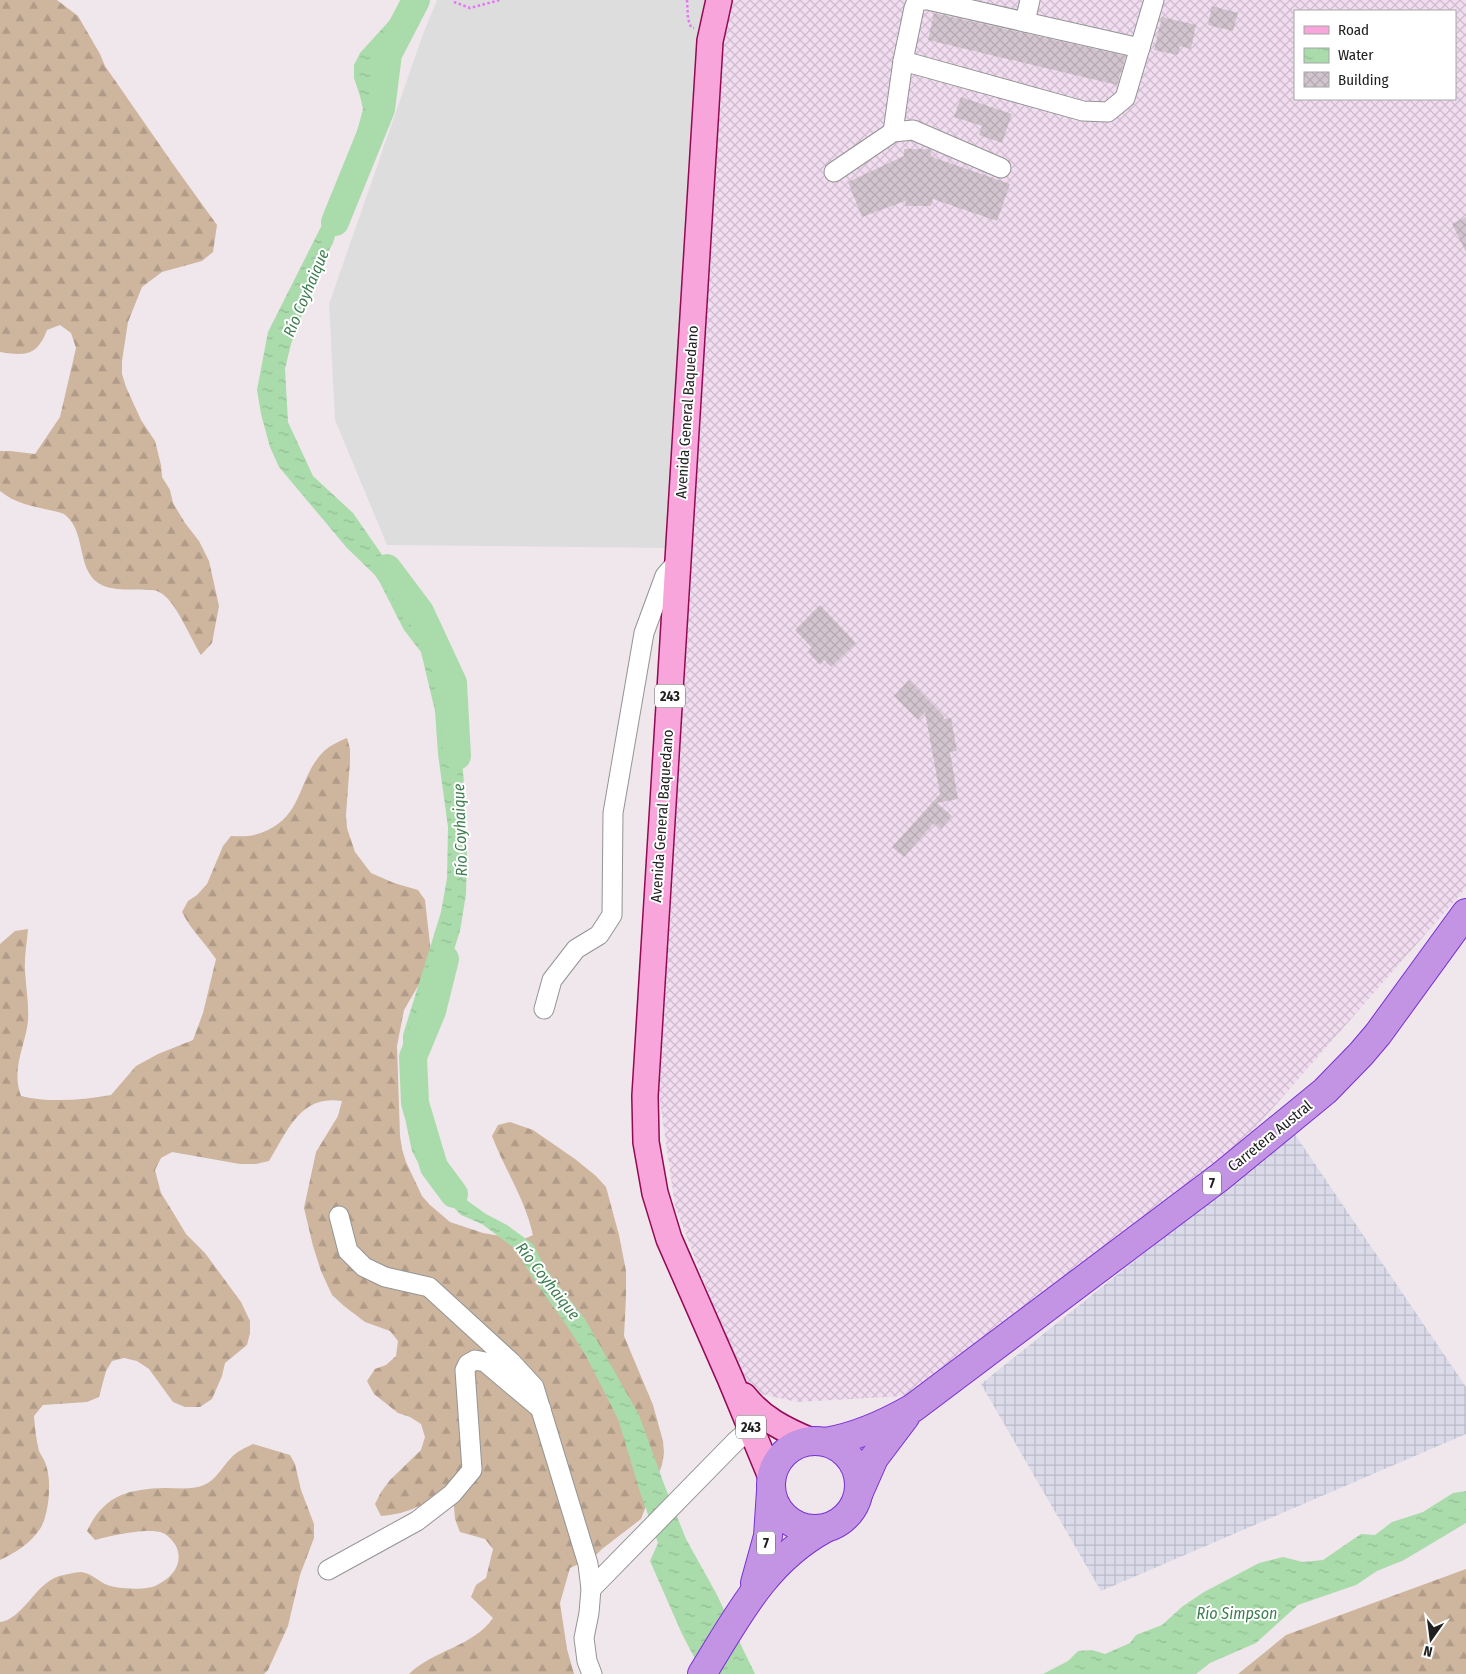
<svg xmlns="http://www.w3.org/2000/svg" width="1466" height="1674" viewBox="0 0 1466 1674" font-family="'Fira Sans Condensed',sans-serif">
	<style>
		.residential { fill: #deddde }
		.industrial { fill: url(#industrial-grid) }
		.military { fill: url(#military-cross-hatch); fill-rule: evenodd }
		.forest { fill: url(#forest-firs) }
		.water { fill: url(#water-ripples) }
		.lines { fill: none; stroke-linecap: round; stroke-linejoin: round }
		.river { stroke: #aadbab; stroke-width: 28 }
		.building { fill: url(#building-cross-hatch) }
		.minor-casing { stroke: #949494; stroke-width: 21 }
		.major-casing { stroke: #940854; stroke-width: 28 }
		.highway-casing { stroke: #7830d2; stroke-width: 30 }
		.path { stroke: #e576f3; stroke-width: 2.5; stroke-dasharray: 2.5 2.5; stroke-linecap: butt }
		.minor { stroke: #fff; stroke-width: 19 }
		.major { stroke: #f7a5da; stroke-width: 25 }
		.highway { stroke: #c394e3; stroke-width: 28 }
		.labels { text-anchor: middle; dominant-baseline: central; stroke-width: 4; stroke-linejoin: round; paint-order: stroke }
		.shield { fill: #fff; stroke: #636363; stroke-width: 1 }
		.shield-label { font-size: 14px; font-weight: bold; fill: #202020 }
		.street-label { font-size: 15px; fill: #202020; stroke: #fff }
		.water-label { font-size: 16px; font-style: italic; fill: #3e7e50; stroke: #fff }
	</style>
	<defs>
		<pattern id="industrial-grid" width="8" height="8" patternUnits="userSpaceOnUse" patternTransform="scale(1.25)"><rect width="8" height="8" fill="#dadae9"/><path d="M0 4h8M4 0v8" fill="none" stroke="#bbbbc8"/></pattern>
		<pattern id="military-cross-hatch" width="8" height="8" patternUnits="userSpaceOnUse" patternTransform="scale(1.25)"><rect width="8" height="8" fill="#f1dcf0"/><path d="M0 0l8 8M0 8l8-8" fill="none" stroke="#cebcce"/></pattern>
		<pattern id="forest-firs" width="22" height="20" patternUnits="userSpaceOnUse" patternTransform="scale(1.25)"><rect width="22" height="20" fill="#cdb59e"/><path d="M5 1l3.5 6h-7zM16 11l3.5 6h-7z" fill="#b09b88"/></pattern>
		<pattern id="water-ripples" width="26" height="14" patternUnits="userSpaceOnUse" patternTransform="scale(1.25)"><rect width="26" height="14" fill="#aadbab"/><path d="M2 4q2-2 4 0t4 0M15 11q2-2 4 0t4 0" fill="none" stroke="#92bc93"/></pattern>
		<pattern id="building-cross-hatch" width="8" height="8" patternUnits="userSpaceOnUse" patternTransform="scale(1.25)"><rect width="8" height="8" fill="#d3c5cf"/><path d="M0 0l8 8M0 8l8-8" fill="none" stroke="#b5a9b1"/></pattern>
	</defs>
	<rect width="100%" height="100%" fill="#f0e7ec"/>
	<polygon class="residential" points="437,0 710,0 670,548 387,545 335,420 329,304 423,34"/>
	<polygon class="industrial" points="1294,1133 1466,1387 1466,1434 1101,1591 981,1384"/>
	<path class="military" d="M732,0H1466V888L1199,1192L1054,1299L905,1396L797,1402L752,1392L729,1347L675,1206L659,1094L723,43ZM1295,11H1455V99H1295Z"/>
	<g class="forest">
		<path d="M0,0H57L78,16L100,54L105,66L173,164L217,225L213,252L202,261L162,272L142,287L128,322L122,361V374L126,387L141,420L155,441L161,465L162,477L170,490L173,503L185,523L199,541L209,561L219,606L212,643L201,655C190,638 176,600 159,592C156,590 152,590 148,590C129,588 104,594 91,576C78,558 84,529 64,514C60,512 54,511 49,510C32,506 14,503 0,491V451H10L35,454L60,417L76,348L71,333L60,325L47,330C37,356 26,356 0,352Z"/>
		<path d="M347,738L350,749V761L346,815L347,828L355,852L371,873L394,883L418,890L425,900L432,962L404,1010L397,1046L400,1136L402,1149L406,1162L422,1196L430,1205L450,1222L483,1233L522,1240L533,1235C525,1199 505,1170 492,1136L498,1125L510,1122L533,1130L575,1159L596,1176L606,1187L619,1235L626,1271V1297L624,1336L653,1405L663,1441L664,1453L662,1465L641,1519L602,1549L594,1557L570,1568L560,1603L567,1649L574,1674H409C433,1650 473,1647 493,1618L471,1597L476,1585L486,1578L493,1549L485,1539L460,1532L455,1519L454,1506L444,1497C429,1498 431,1500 419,1506C407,1512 394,1515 381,1516L375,1504L381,1492L390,1480L421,1450L425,1437L421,1424L410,1417L398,1413L374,1394L367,1381L375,1369L386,1365L396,1356L398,1341L390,1331L365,1322L344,1306L332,1295L321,1271L313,1246L304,1208L316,1152L338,1116L342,1101C300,1094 287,1132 269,1161L256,1164H240L172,1152L161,1158L155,1170L161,1193L174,1214L186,1234L205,1253L241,1302L250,1321V1333L247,1345L225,1363L222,1376L212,1399L200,1407H185L173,1402L149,1369L137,1361L124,1358L112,1361L106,1371L99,1397L87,1402L43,1405L34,1416C35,1428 36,1439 39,1451C41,1456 45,1460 46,1465C52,1481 49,1515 40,1529C30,1544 15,1553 0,1560V944L15,931L28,929C27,943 24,957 25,971C26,988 29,1004 28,1021C25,1047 11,1069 21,1096C50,1103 82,1100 111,1095L136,1066L158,1054L193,1040L203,1013L216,959C205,943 191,930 182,912L188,901L197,895L207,884L223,846L231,836C245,837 255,836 268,830C304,813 298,777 324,751C331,745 339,741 347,738Z"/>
		<path d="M253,1444L290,1455L295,1464L301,1490L314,1524V1538L300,1575L288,1626L268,1670L264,1674H0V1622C22,1620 36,1583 59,1576C65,1575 75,1572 81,1572C91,1573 97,1580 105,1584C115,1589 147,1591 157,1585C173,1577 184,1563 176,1546C173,1541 168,1535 163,1533C148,1527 110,1536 95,1540L87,1531C104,1495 128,1489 165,1488C178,1488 192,1490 204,1485C216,1480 222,1467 231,1458C237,1451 245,1448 253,1444Z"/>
		<polygon points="1466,1569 1466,1674 1238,1674 1286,1635"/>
	</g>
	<g class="water">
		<polygon points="403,0 419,0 399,26 394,38 395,59 386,95 377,108 370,124 354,170 343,211 333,243 319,269 291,344 285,369 288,422 313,476 353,513 396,575 436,641 450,691 461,748 466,807 467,855 466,894 460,931 452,956 426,1020 419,1060 415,1118 426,1157 465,1199 486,1214 507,1225 533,1244 546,1269 585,1319 639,1415 664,1484 686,1539 716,1593 755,1674 703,1674 682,1634 650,1561 658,1543 640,1492 618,1419 586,1356 567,1326 535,1281 514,1248 482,1224 461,1215 427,1180 412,1151 406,1123 403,1060 403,1035 441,912 447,878 448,827 438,754 435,711 421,652 404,630 377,577 347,548 279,467 270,447 261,414 257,390 268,332 338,193 354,143 363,109 360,96 354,78 354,65 360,53 390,20"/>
		<polygon points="1466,1491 1466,1523 1404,1560 1377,1571 1356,1585 1298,1605 1256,1643 1210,1663 1196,1674 1043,1674 1068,1661 1078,1651 1092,1650 1105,1654 1130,1643 1136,1635 1162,1625 1183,1606 1204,1592 1259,1563 1283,1557 1303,1562 1323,1560 1361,1534 1375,1535 1392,1522 1423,1512 1453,1493"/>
	</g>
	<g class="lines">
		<g class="river">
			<polyline points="335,222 381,109 388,54 416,0"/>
			<polyline points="387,568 420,612 453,683 457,756"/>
			<polyline points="445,959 432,1011 413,1057 415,1103 434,1167 454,1194"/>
		</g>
	</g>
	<g class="building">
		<polygon points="1212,6 1238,13 1233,31 1208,25"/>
		<polygon points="934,13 1126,56 1117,85 928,40"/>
		<polygon points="1162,17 1196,25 1191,49 1180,46 1178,55 1154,50"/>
		<polygon points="961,97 1012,114 1002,143 979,135 982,126 954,117"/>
		<polygon points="904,149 928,149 930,150 932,157 1010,184 997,221 933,199 931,206 906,206 905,201 862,217 848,182 904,156"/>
		<polygon points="1466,217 1466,252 1452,224"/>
		<polygon points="820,605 856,643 831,667 824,660 820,665 808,652 812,648 795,630"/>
		<polygon points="909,680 943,715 944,719 951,718 957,751 950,752 958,799 937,803 952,816 941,829 934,823 904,857 892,847 940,794 925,712 918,720 894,696"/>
	</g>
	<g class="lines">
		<g class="minor-casing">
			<g id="minor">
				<polyline points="928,0 1140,48"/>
				<polyline points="1025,22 1030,0"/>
				<polyline points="903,61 1083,111 1108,112 1125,98 1154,0"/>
				<polyline points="893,132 903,61 914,8 917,1 924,0"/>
				<polyline points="834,172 893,132 913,130 1001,168"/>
				<polyline points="544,1009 552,980 576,949 599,935 612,915 613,813 644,633 665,576 678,561"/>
				<polyline points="339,1216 348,1251 364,1267 385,1277 429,1287 511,1362 534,1387 588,1564 591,1589 589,1613 584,1638 587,1661 592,1674"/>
				<polyline points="328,1570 417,1521 452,1494 472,1470 465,1370 468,1364 475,1360 485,1362 541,1409"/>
				<polyline points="591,1589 735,1442 751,1428"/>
			</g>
		</g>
		<g class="major-casing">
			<g id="major">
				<polyline points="719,0 710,41 645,1096 646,1142 655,1193 669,1239 730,1378 771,1477"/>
				<path d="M744,1396C762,1419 785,1430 811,1441"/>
			</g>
		</g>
		<g class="highway-casing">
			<g id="highway">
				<circle cx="815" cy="1485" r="44"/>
				<path d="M825,1442C857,1437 885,1424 913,1408L1220,1177L1325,1091L1361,1054L1378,1034L1466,913"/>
				<polyline points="859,1492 874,1458 905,1417"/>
				<polyline points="755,1583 768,1536 771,1491"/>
				<path d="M702,1674C737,1618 764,1562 824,1529"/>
			</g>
		</g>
		<g class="path">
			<polyline points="687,0 688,19 691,27 694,28"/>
			<polyline points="454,2 470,8 500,0"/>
		</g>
		<use href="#minor" class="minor"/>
		<use href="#major" class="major"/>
		<use href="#highway" class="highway"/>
	</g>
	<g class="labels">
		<g class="shield">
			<rect x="655" y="684.5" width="30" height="23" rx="4"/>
			<rect x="1203" y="1171.5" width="18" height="23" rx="4"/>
			<rect x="736" y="1415.5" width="30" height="23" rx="4"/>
			<rect x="757" y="1531.5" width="18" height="23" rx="4"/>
		</g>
		<g class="shield-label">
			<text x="670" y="696">243</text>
			<text x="1212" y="1183">7</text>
			<text x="751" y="1427">243</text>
			<text x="766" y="1543">7</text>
		</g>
		<g class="street-label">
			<text transform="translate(687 412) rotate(-86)">Avenida General Baquedano</text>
			<text transform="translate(662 816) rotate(-86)">Avenida General Baquedano</text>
			<text transform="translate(1270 1136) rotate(-39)">Carretera Austral</text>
		</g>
		<g class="water-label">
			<text transform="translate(306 293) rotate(-67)">Río Coyhaique</text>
			<text transform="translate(460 830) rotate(-92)">Río Coyhaique</text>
			<text transform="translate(548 1281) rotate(52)">Río Coyhaique</text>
			<text x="1237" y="1613">Río Simpson</text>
		</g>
	</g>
	<rect x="1294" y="10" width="162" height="90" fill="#ffffff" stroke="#a6a6a6"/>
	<rect x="1304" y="26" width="25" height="8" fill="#f7a5da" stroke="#a6a6a6"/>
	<text x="1338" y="35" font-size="15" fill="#202020">Road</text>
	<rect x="1304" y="48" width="25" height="15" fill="url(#water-ripples)" stroke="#a6a6a6"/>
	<text x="1338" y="60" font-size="15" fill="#202020">Water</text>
	<rect x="1304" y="72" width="25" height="15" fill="url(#building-cross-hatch)" stroke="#a6a6a6"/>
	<text x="1338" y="85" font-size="15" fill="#202020">Building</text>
	<g transform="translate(1431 1639) rotate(194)" stroke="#ffffff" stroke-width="4" paint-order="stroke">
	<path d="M0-4L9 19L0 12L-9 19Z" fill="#202020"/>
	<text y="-8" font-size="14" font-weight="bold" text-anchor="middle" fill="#202020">N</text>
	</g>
</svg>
